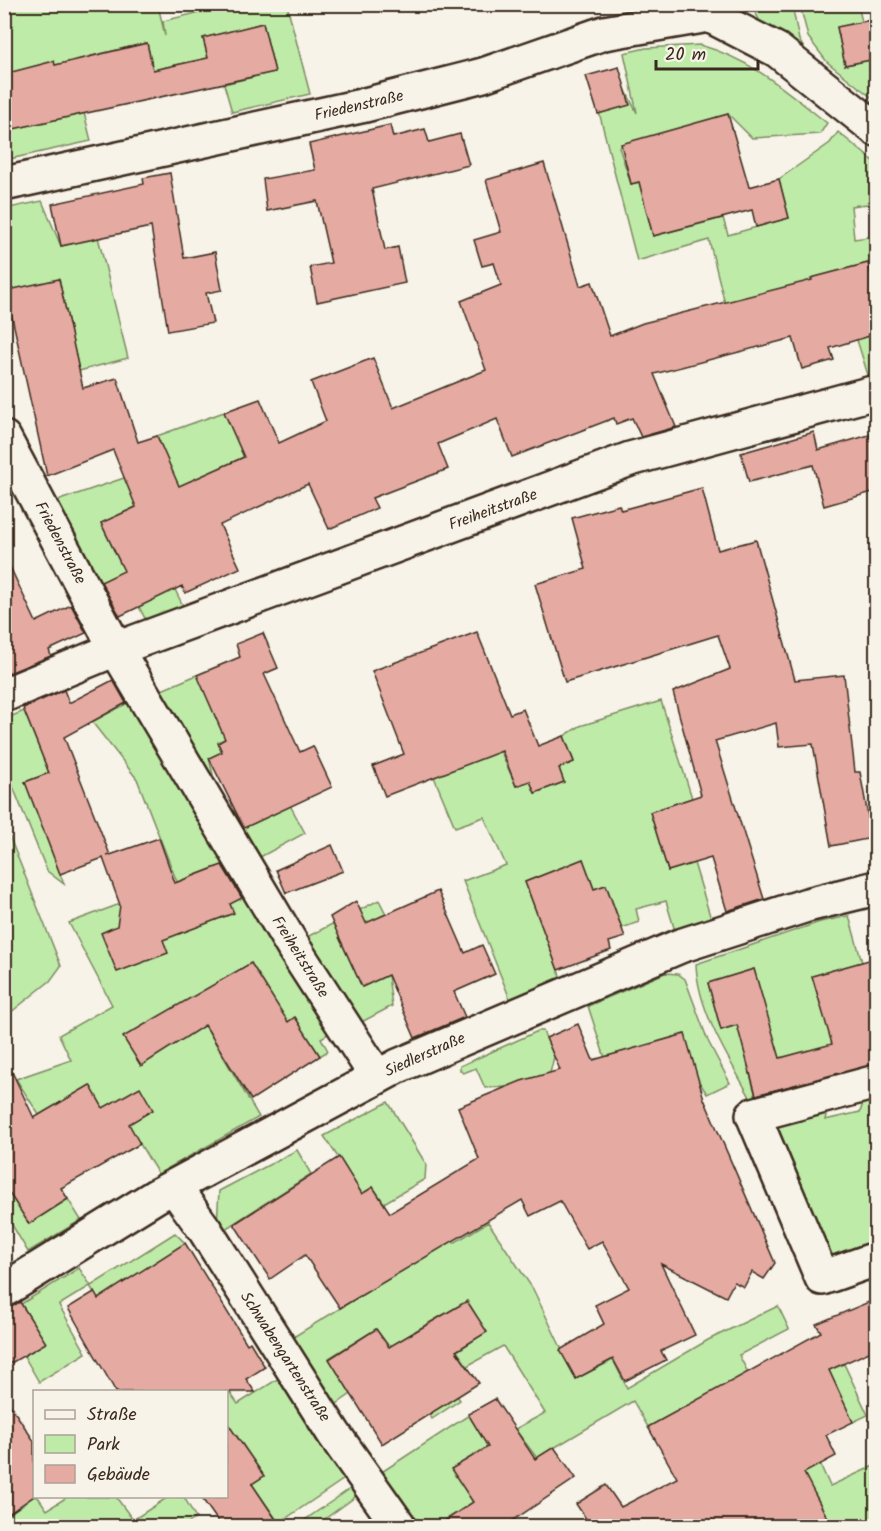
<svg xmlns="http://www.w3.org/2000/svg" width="881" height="1531" viewBox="0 0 881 1531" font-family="Kalam,sans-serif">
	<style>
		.green { fill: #bfeba8; stroke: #7d8a63; stroke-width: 1.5; fill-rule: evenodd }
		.building { fill: #e5aba2; stroke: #3b2a1e; stroke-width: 1.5 }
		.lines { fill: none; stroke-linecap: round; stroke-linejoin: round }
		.minor-casing { stroke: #3b2a1e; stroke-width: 38 }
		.minor { stroke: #f7f3e8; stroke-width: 33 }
		.labels { text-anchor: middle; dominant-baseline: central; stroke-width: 6; stroke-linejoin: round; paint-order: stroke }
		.street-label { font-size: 16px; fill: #3b2a1e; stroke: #f7f3e8 }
	</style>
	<rect width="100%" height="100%" fill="#f7f3e8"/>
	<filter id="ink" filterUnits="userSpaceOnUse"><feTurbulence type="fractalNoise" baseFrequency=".0167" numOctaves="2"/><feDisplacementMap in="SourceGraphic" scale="12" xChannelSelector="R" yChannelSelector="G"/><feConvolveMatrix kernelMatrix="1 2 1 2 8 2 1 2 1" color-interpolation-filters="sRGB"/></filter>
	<g filter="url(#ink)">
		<g class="green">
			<polygon points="5,5 158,5 165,36 163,21 230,5 287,5 310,94 232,112 224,84 275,72 263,23 203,38 208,58 153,70 147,43 91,56 91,84 78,88 91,141 5,160 4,131 54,62 5,74"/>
			<polygon points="752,5 792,5 799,40 808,55 761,24"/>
			<polygon points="800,5 858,5 862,22 837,27 845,65 876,59 876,101 827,62 808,37"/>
			<path d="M700,45C753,60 785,90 827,123L820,134L752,138L728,114L619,147L631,184L639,182L653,236L723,218L728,235L789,218L779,179L830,143L838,132L876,163V203L851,206L854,239L876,236V293L868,263L812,278L825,329L725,304L709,240L637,261L599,112L610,96L626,91L637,113L624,53L646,48Z"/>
			<polygon points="42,201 61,246 98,237 128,358 79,371 59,280 5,291 4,209"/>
			<polygon points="876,334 876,373 868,375 857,340"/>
			<polygon points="224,412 244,457 101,523 121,565 160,559 185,610 147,622 121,573 91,587 48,504 124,478 167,460 157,436"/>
			<polygon points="197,675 253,726 218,742 222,752 209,758 217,791 234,822 285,796 305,833 249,863 150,695"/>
			<polygon points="137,698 335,1030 321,1038 328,1051 320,1056 295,1017 270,1033 269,992 251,963 190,1000 259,1117 158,1174 140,1144 128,1151 90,1085 39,1115 16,1079 71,1060 59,1035 112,1005 69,923 120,904 233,913 216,867 177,882 137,779 92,722"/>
			<polygon points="661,701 692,798 650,812 668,871 694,863 711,919 675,931 666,901 636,909 639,922 622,928 606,885 594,889 583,859 525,882 561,978 510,999 463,881 506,865 484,817 455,827 434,777 500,750 516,786 530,781 535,793 564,782 559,768 574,761 564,736 580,726"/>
			<polygon points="24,711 49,773 25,782 64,884 47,871 5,767 5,719"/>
			<polygon points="4,823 61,966 50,981 5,1017"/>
			<polygon points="379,900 386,914 339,937 362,987 388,975 392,1006 354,1026 297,942"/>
			<path d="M849,916L862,962L812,976L821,1006L839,1044L748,1066L756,1097H750C728,1057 698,1011 696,964L820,922ZM754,969L767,1016L721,1030L708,983Z"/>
			<polygon points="665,973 678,974 685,979 708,1041 730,1083 707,1094 698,1080 684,1034 631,1050 620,1104 588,1006"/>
			<polygon points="538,1031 543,1031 554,1057 550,1073 579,1148 506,1087 485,1088 476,1068 463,1073 460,1070 460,1066"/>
			<polygon points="876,1094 876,1247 831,1259 772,1119 828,1106 825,1120 860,1112 865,1097"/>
			<polygon points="388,1102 426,1164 425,1179 384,1203 373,1187 362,1194 324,1136"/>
			<polygon points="297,1150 311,1174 222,1231 217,1223 219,1191"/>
			<polygon points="4,1185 29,1224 68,1199 81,1220 28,1252 11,1223 5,1227"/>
			<polygon points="440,1219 454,1243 488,1222 533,1289 576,1379 613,1360 627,1388 708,1340 778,1306 789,1329 739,1355 767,1410 817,1385 820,1374 844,1364 868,1415 853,1422 837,1389 755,1427 732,1431 711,1393 648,1427 633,1401 537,1458 515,1429 545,1413 503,1346 467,1366 457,1351 486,1332 467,1301 415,1331 460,1400 432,1419 416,1392 429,1384 402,1343 391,1350 376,1329 329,1358 351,1394 331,1408 290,1339 435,1250 422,1230"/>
			<polygon points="175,1233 185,1243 228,1390 238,1404 284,1375 350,1475 279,1523 252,1484 264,1476 237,1436 227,1443 226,1392 155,1391 90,1286 59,1305 86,1353 39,1382 24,1356 45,1343 21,1304 79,1268 91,1286"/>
			<polygon points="469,1415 489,1446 452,1469 473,1502 436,1526 411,1526 374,1477"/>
			<polygon points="820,1464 830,1486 876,1465 876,1526 832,1526 815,1494 790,1505 729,1466"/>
			<polygon points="357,1484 362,1492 315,1526 296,1526"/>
			<polygon points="34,1496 38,1497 47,1510 67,1497 116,1497 133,1520 168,1497 184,1497 196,1518 184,1526 5,1526 5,1517"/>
		</g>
		<g class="building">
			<polygon points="876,19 876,59 845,65 837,27"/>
			<polygon points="263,23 275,72 4,131 4,74 54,61 55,65 147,43 153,70 208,58 203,38"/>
			<polygon points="619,67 630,105 598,114 586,76"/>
			<polygon points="728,114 749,187 779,179 789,218 756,227 752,210 653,236 639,182 631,184 621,144"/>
			<polygon points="390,125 393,137 425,129 429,142 460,134 469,165 372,189 385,250 398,247 405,283 317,302 310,267 331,263 317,201 267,211 263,179 315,170 309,144"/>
			<polygon points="544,163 580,286 592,282 610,336 643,323 812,280 811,278 868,263 876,293 876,334 830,348 834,360 802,369 793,338 654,374 676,427 641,437 632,418 616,424 614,418 512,457 497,419 438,444 448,469 372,498 377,508 329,529 308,484 220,525 240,568 185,593 182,586 120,616 101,582 124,571 101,523 136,507 113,450 47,476 12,317 4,318 4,291 59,279 83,388 117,378 138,442 157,436 179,486 244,457 224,412 260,399 279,443 326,421 311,382 373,358 393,408 486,370 461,301 501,285 494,263 482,266 474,240 501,232 486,180"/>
			<polygon points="170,173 184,258 215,252 222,290 206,293 213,323 168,331 151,227 61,246 52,204 144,184 143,178"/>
			<polygon points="814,432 818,450 876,433 876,491 824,506 813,465 749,482 741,453"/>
			<polygon points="702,488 718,550 756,540 795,680 844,675 855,772 860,772 872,838 831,846 813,744 779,747 776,723 715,741 764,899 727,911 711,858 668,871 650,812 701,795 673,692 730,669 718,635 565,682 535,584 586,569 572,518 619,505 621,510"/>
			<polygon points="4,554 36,622 71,605 86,633 49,650 51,656 9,673 4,661"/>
			<polygon points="477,632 510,714 523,709 538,746 564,736 574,762 559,768 564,782 535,793 530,781 516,786 502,751 385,796 373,766 404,754 372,671"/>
			<polygon points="263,633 278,668 264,674 300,752 313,746 332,787 244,828 209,758 222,752 218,743 225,739 197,675 240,657 236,644"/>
			<polygon points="113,680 126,703 64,737 110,855 107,856 159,838 175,883 222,865 242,898 230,904 234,913 163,940 168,953 117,972 101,933 117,926 120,905 103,858 60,874 25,782 49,773 23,708 64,690 69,703"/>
			<polygon points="332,845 343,871 286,893 276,870"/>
			<polygon points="583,859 594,889 606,885 625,937 609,942 611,950 558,970 525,882"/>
			<polygon points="438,891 465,953 482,945 495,974 454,992 465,1017 415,1038 388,975 362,987 330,917 356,901 366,923"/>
			<polygon points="876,958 876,1064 756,1095 737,1025 721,1030 708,983 754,969 780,1058 832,1044 812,976"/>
			<polygon points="251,963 288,1022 295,1017 320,1056 251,1100 205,1025 141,1066 123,1037"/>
			<polygon points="578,1024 593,1060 685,1034 704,1099 775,1263 764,1279 752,1272 744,1287 734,1282 726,1297 661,1264 695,1335 661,1351 666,1360 625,1381 613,1359 576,1379 560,1350 604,1324 595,1305 629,1288 602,1241 587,1249 560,1201 530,1216 522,1200 340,1308 305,1255 270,1279 234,1224 339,1157 362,1194 373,1187 390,1213 479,1159 458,1107 521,1081 560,1070 546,1038"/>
			<polygon points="4,1055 34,1118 90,1085 103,1108 140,1087 153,1110 129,1124 140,1144 61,1188 68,1199 29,1224 4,1185"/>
			<polygon points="185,1243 247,1344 250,1342 265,1367 246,1379 255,1392 116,1392 68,1308 94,1292 98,1299"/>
			<polygon points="876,1299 876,1349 829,1370 853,1422 826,1435 836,1456 804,1473 832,1527 584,1527 589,1523 576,1504 606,1485 621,1507 677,1478 648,1427 821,1332 816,1324"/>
			<polygon points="467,1301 487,1332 456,1351 479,1383 382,1444 329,1359 376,1329 389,1347"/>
			<polygon points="20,1302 46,1343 4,1367 4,1309"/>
			<polygon points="4,1396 34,1441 34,1496 4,1517"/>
			<polygon points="495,1399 535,1459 554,1447 576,1478 503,1527 436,1527 473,1502 451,1469 488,1447 468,1414"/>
			<polygon points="226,1421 264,1476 252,1484 281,1527 222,1527 201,1497 226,1497"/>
		</g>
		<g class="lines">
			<g class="minor-casing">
				<g id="minor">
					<polyline points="709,15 777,50 876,129"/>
					<polyline points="4,184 361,106 483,75 604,33 709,15"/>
					<polyline points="4,438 116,649 295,950 377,1077"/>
					<polyline points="4,695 116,649 630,459 876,392"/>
					<polyline points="876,1082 753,1115 822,1278 876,1259"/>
					<polyline points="174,1187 205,1230 334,1434 399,1526"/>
					<polyline points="4,1290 156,1196 398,1066 680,946 807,905 876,888"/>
				</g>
			</g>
			<use href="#minor" class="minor"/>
		</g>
	</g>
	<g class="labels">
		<g class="street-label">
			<text transform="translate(359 106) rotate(-13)">Friedenstraße</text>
			<text transform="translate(493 510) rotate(-20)">Freiheitstraße</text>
			<text transform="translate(60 543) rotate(62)">Friedenstraße</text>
			<text transform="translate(300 957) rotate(58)">Freiheitstraße</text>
			<text transform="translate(425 1055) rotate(-24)">Siedlerstraße</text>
			<text transform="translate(285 1357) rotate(57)">Schwabengartenstraße</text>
		</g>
	</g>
	<rect width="881" height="1531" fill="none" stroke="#f7f3e8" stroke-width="24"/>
	<rect x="12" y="12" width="857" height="1507" fill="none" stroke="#3b2a1e" stroke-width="2" filter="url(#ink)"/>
	<rect x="33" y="1390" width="195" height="108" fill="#f7f3e8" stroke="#aca397" stroke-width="1.5"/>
	<rect x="45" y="1410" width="30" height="9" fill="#f7f3e8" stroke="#aca397" stroke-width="1.5"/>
	<text x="87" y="1420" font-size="18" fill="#3b2a1e">Straße</text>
	<rect x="45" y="1435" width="30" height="18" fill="#bfeba8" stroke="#aca397" stroke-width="1.5"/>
	<text x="87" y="1450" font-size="18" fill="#3b2a1e">Park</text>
	<rect x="45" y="1465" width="30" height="18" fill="#e5aba2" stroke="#aca397" stroke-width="1.5"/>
	<text x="87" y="1480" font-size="18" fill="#3b2a1e">Gebäude</text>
	<path d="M656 60v9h102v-9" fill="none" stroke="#3b2a1e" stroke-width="3"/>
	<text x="665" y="60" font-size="18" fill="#3b2a1e" stroke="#f7f3e8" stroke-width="4.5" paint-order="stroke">20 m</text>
</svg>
